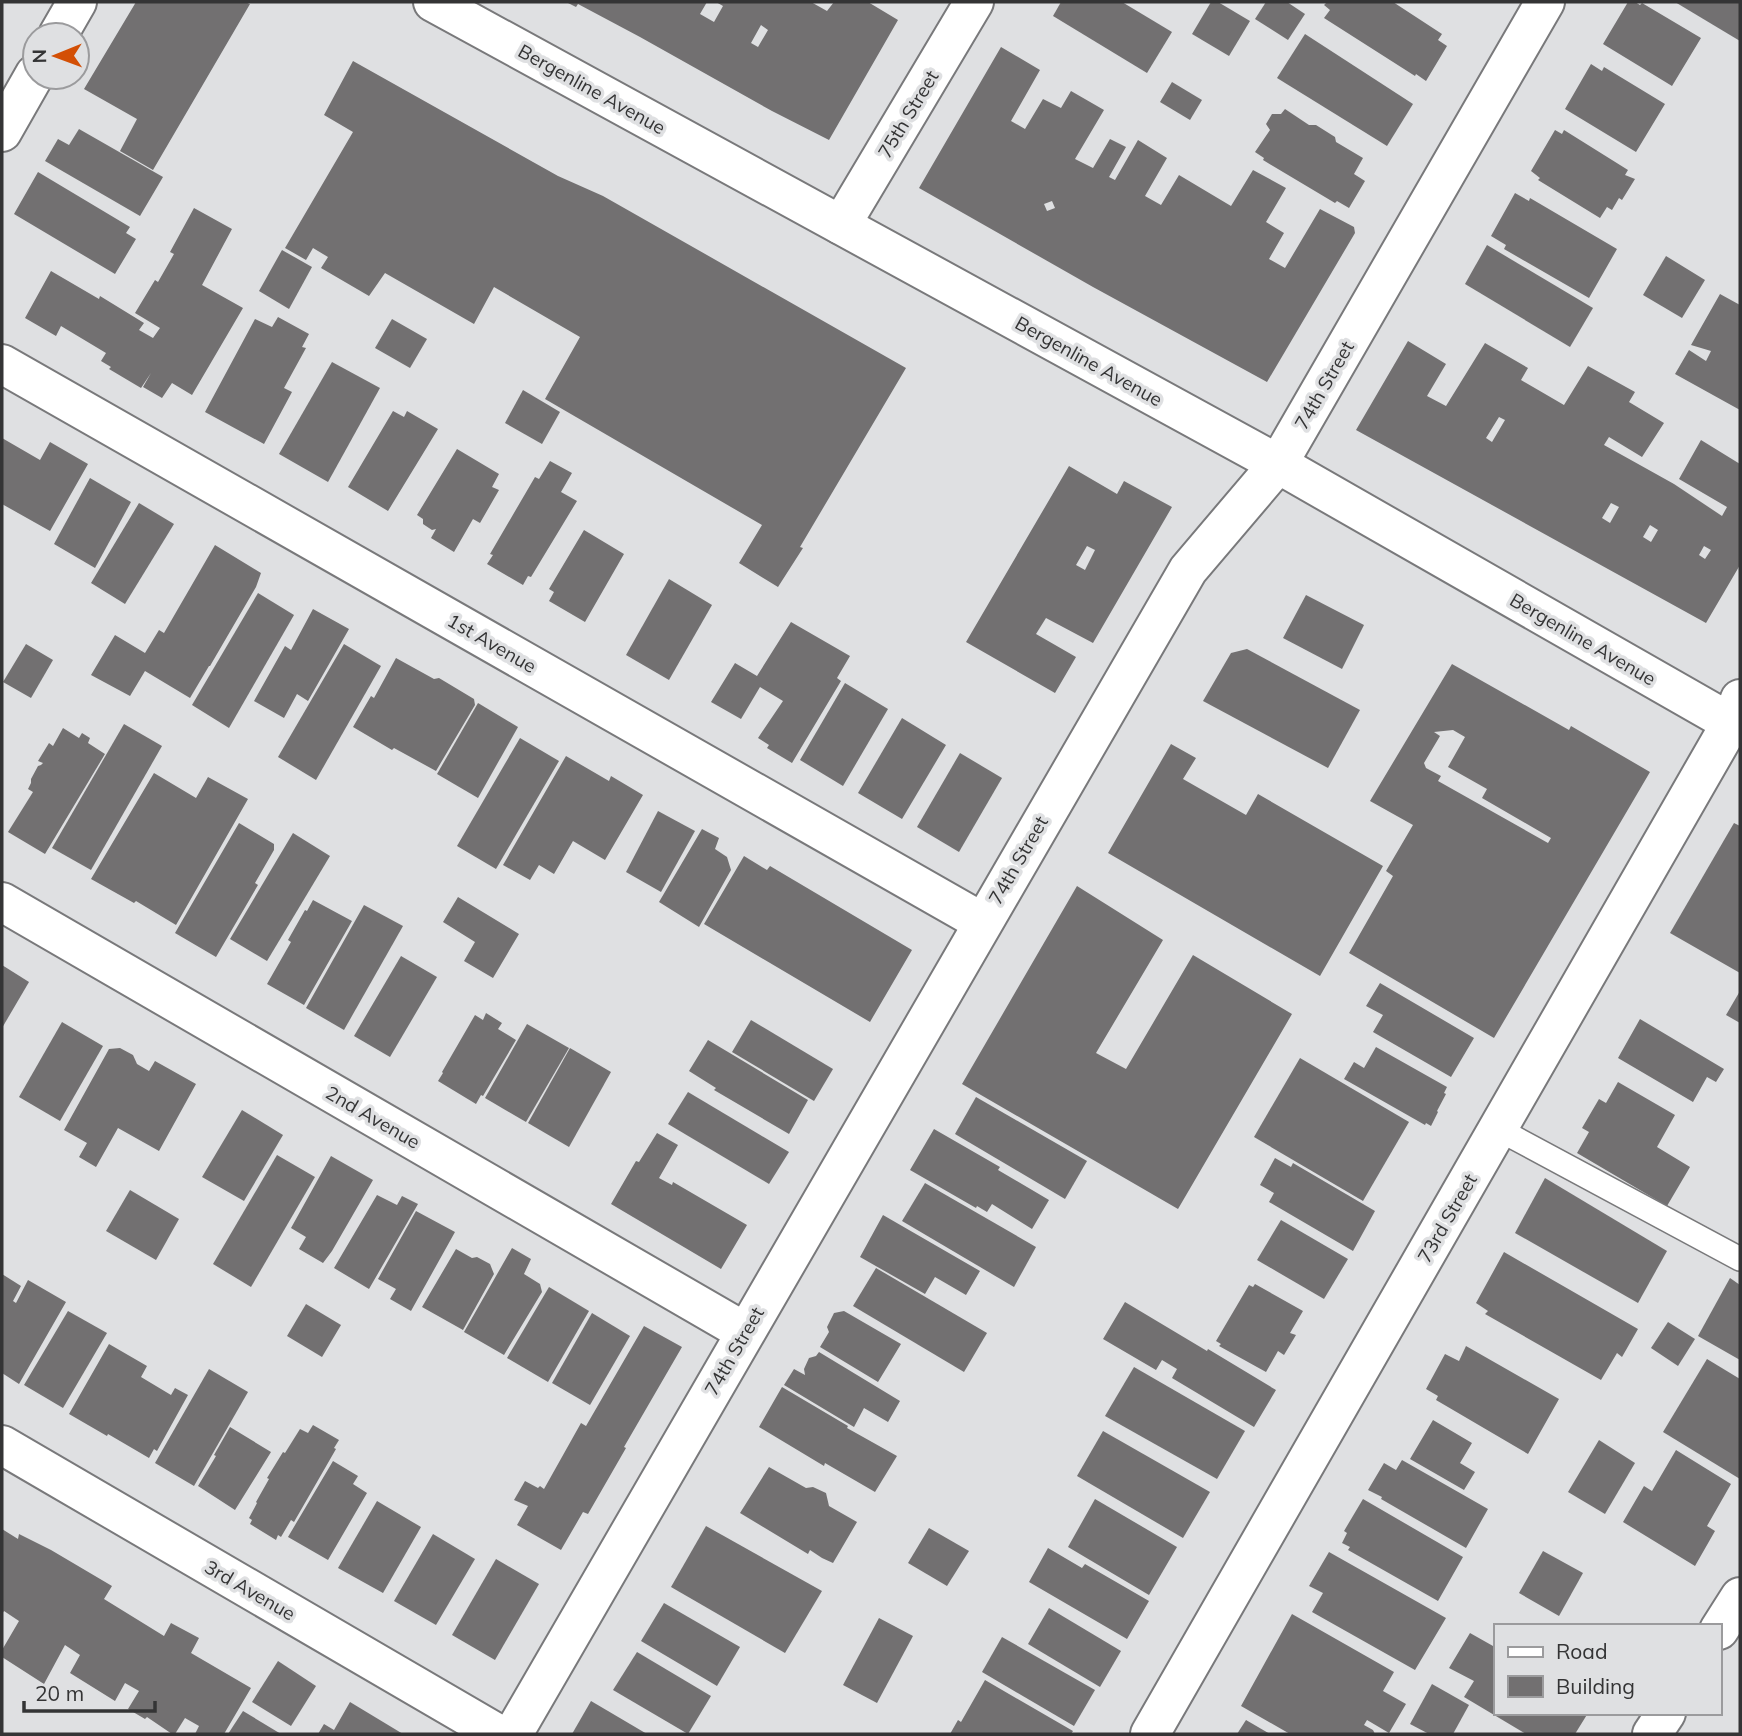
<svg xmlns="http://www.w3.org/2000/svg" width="1742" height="1736" viewBox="0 0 1742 1736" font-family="Mulish,sans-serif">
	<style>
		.building { fill: #727071; fill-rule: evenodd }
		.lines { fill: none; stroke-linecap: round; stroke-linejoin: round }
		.service-casing { stroke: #79797b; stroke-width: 26 }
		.minor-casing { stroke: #79797b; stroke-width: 42 }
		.tertiary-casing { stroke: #79797b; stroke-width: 42 }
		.service { stroke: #fff; stroke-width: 23 }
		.minor { stroke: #fff; stroke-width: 38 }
		.tertiary { stroke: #fff; stroke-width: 38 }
		.labels { text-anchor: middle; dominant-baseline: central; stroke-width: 7; stroke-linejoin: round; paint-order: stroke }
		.street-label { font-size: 19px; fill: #343435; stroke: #dfe0e2 }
	</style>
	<rect width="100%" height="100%" fill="#dfe0e2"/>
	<g class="building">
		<polygon points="136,2 245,2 250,4 153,170 120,151 137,119 84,89"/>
		<path d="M566,2H707L700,14L714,22L723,6L716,2H811L827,11L834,2H868L898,20L829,140L772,111L640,37L578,4L576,7ZM761,25L768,30L758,47L751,43Z"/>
		<polygon points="1061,2 1122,2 1172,32 1147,73 1053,16"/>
		<polygon points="1211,2 1218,2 1250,21 1229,56 1192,34"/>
		<polygon points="1266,2 1287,2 1305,14 1288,40 1255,19"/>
		<polygon points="1327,2 1393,2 1442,34 1438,40 1447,46 1426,81 1416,74 1415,76 1324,18 1330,10 1324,5"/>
		<polygon points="1628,2 1635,2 1640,5 1642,3 1701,38 1672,86 1603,44"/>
		<polygon points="1675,2 1740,2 1740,41"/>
		<polygon points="1305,34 1413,104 1387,146 1277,78"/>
		<path d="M1001,47L1040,70L1011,121L1025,129L1043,99L1061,108L1071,91L1104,110L1075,159L1093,168L1110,139L1126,147L1109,177L1115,180L1138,140L1167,158L1145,196L1161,205L1179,175L1231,206L1253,170L1286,188L1266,222L1284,233L1269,259L1285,268L1320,209L1354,227L1355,233L1267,382L1093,287L919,188ZM1052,201L1055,208L1047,211L1044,204Z"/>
		<polygon points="353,61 558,176 603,196 906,368 800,547 803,548 778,587 739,563 762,525 545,399 580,337 494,287 474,324 385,273 369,296 321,268 328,257 313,248 306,260 285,248 353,132 324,115"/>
		<polygon points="1591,64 1602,71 1604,67 1665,104 1636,152 1565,109"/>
		<polygon points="1172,82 1202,100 1190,120 1160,102"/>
		<polygon points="1285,109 1309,125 1316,125 1335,137 1336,142 1363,158 1354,174 1365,181 1349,208 1337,201 1335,203 1263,160 1264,158 1255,152 1270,130 1266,124 1272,114 1281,114"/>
		<polygon points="79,129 163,177 140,216 45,161 58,139 69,145"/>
		<polygon points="1555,130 1562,134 1564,130 1628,170 1625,175 1635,179 1622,200 1619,198 1612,210 1607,207 1600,218 1538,180 1540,178 1531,171"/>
		<polygon points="38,172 130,227 126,233 136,239 115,274 14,214"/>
		<polygon points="1515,193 1529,201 1530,198 1617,249 1589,298 1504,249 1506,245 1491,236"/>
		<polygon points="194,208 232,229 202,285 243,308 192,395 172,383 162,398 143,387 151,373 141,388 109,369 111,367 101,361 106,353 61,326 56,336 25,318 51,271 99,299 100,296 144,323 139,330 153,338 160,328 135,313 155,280 158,282 174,254 170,252"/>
		<polygon points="1487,245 1593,308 1570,347 1465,284"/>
		<polygon points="282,250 312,267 289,309 259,291"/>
		<polygon points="1666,256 1705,280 1682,318 1643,295"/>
		<polygon points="1720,294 1740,305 1740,410 1675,374 1689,350 1706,361 1711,351 1691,345"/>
		<polygon points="278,317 309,334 302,347 306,348 284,388 292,392 264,444 205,412 255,319 272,327"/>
		<polygon points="392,319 427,339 410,368 375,348"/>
		<path d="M1408,341L1446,364L1427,396L1446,406L1485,343L1528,368L1521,380L1564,405L1588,366L1635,392L1629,402L1664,423L1642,457L1609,437L1604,445L1674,484L1722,516L1727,507L1679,479L1701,440L1740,464V565L1706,623L1356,430ZM1499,417L1505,420L1492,442L1486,438ZM1611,503L1619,507L1610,523L1602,518ZM1650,525L1658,530L1651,542L1643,537ZM1704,546L1711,550L1705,559L1699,555Z"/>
		<polygon points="332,362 380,388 328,482 279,454"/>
		<polygon points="523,390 560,412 542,444 505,423"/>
		<polygon points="393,411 404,417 407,411 438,429 388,511 348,487"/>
		<polygon points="2,438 40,460 50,442 88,464 50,531 2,504"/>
		<polygon points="457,449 499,474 492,487 499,490 480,523 473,519 454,552 431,538 436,529 432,530 423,524 423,519 417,515"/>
		<polygon points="550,461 572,473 561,492 577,501 531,577 528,576 523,585 487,564 493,555 490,554 535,477 539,479"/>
		<path d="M1069,466L1117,494L1124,481L1172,507L1093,643L1046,618L1036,634L1076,657L1055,693L966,642ZM1087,546L1095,550L1085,570L1076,565Z"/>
		<polygon points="90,478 131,502 95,568 54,544"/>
		<polygon points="139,503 174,524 125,604 91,583"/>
		<polygon points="584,530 624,554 585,622 549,601 554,592 549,589"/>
		<polygon points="215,545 261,573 256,587 210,666 209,666 190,698 145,671 130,696 91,675 115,635 145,653 159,630 164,633"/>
		<polygon points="669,579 712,605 669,680 626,655"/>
		<polygon points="258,593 294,615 229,728 192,705"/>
		<polygon points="1306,595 1364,625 1342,669 1283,638"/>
		<polygon points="313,609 349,629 308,701 297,694 284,718 254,701 285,646 291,650"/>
		<polygon points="791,622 850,656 837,678 841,681 792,763 767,748 769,745 758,738 783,701 760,687 741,719 711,702 735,663 757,676"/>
		<polygon points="26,644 53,660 31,698 3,682"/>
		<polygon points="344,644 381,666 316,780 278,757"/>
		<polygon points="1247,649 1360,710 1328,768 1203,701 1231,653"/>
		<polygon points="396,658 434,679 439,678 474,699 475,705 436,771 394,748 392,750 353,727 371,696 374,698"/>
		<path d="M1452,664L1569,730L1571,726L1650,772L1494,1038L1349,953L1393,876L1386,871L1413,825L1370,801ZM1453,730L1465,737L1448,767L1487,789L1482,798L1551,838L1548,843L1438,781L1441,776L1426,768L1424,763L1440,736L1434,732Z"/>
		<polygon points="845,683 888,709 843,786 800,760"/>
		<polygon points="478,703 518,727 478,798 437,774"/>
		<polygon points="902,718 946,745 902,819 858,793"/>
		<polygon points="124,724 162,746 91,870 52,848"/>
		<polygon points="63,728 79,738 82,733 90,738 88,743 105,754 45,854 8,832 33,792 28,789 31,783 31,779 38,766 41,765 43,763 38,761 49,743 53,746"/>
		<polygon points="520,738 559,761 496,869 457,846"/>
		<polygon points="1171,744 1196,758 1183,779 1246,815 1258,794 1383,866 1320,976 1108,853"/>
		<polygon points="960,753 1002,778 959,852 917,827"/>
		<polygon points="566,756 609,781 611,776 643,795 605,860 573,841 554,874 539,865 530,880 503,865"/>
		<polygon points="154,773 196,798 208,777 248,799 176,925 136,901 134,903 91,879"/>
		<polygon points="658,811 695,831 661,892 626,872"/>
		<polygon points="239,823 274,844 274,850 255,883 258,885 216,957 175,933"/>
		<polygon points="1734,823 1740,826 1740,973 1670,933"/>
		<polygon points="702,829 719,838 715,849 727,857 731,870 699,927 659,902"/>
		<polygon points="293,833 330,856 267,961 230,939"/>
		<polygon points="744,856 767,870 770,866 912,950 870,1022 704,924"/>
		<polygon points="1077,886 1163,940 1096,1053 1126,1069 1193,955 1292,1014 1178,1209 962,1084"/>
		<polygon points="458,897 519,934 493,978 464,961 475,942 443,922"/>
		<polygon points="313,900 352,921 304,1005 267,984 291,942 288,940 305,910 307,911"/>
		<polygon points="364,905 403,926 344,1030 306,1008"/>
		<polygon points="401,956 437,977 390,1057 354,1036"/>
		<polygon points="2,965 29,982 2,1028"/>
		<polygon points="1380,983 1474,1038 1451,1077 1373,1032 1383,1015 1366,1006"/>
		<polygon points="1740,991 1740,1023 1726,1015"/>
		<polygon points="486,1013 502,1023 498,1029 516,1040 483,1096 481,1095 476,1104 438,1081 443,1073 442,1072 475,1015 483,1020"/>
		<polygon points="1640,1019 1724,1069 1716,1082 1707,1077 1693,1102 1618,1058"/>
		<polygon points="751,1020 833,1069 814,1101 732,1052"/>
		<polygon points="62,1022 103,1046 60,1121 19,1097"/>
		<polygon points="527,1024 569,1048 526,1122 485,1098"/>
		<polygon points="708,1040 808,1100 789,1134 714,1090 716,1088 689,1071"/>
		<polygon points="1376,1047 1447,1087 1444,1093 1446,1094 1437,1111 1438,1112 1431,1126 1426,1123 1425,1125 1344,1079 1354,1062 1364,1068"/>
		<polygon points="120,1048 133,1055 137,1064 149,1071 155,1061 196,1084 159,1151 118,1128 96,1167 79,1157 87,1143 64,1130 109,1049"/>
		<polygon points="570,1048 611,1072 569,1147 528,1123"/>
		<polygon points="1300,1058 1409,1122 1363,1201 1254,1137"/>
		<polygon points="1618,1082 1675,1115 1657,1147 1690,1167 1667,1206 1577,1153 1589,1132 1582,1128 1599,1099 1606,1103"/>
		<polygon points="688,1092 789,1152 769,1184 668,1124"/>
		<polygon points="976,1097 1087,1161 1065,1199 955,1134"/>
		<polygon points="242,1110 283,1135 244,1201 202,1177"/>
		<polygon points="934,1129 1000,1167 998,1170 1049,1200 1032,1229 992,1204 987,1212 977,1206 976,1208 910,1170"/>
		<polygon points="657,1133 678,1145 659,1178 672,1185 673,1182 747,1225 721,1269 611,1204 636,1161 639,1162"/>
		<polygon points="277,1155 315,1177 251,1287 213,1264"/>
		<polygon points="331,1156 373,1180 332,1251 323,1263 299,1249 306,1237 291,1228"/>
		<polygon points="1275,1158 1291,1167 1293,1163 1375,1211 1353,1251 1269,1202 1274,1193 1260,1185"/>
		<polygon points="1545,1178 1667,1251 1638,1303 1515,1233"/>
		<polygon points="925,1183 1036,1247 1014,1287 902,1221"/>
		<polygon points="130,1190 179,1219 156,1260 106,1231"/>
		<polygon points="377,1195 397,1205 402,1196 418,1204 369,1289 334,1268"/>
		<polygon points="416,1211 455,1232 411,1311 390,1299 396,1289 378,1279"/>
		<polygon points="883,1215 980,1271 966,1295 935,1277 925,1294 860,1257"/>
		<polygon points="1281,1220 1348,1259 1324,1299 1257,1260"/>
		<polygon points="512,1248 531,1259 524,1274 540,1284 542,1292 504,1355 464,1332"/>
		<polygon points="456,1249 472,1258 477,1257 490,1264 494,1274 463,1330 422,1307"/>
		<polygon points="1504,1252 1638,1329 1622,1357 1617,1353 1601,1380 1485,1314 1488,1311 1476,1303"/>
		<polygon points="876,1268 987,1333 964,1372 853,1306"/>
		<polygon points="2,1274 21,1286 13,1301 16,1303 28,1280 66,1302 19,1384 2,1373"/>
		<polygon points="1730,1278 1740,1285 1740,1360 1698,1336"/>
		<polygon points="1255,1284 1303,1311 1290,1333 1296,1335 1284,1355 1278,1351 1266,1372 1219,1346 1221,1344 1216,1341 1249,1285 1253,1287"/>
		<polygon points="549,1287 589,1311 548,1382 507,1358"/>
		<polygon points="1125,1302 1207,1351 1208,1349 1276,1390 1254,1427 1172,1378 1177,1369 1162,1360 1156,1370 1103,1339"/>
		<polygon points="306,1304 341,1325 322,1357 287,1336"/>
		<polygon points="68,1311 107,1333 63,1408 24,1385"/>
		<polygon points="844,1311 901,1344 878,1382 820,1347 829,1332 827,1327 834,1313"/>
		<polygon points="592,1313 630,1336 590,1405 552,1383"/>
		<polygon points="1668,1322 1695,1339 1678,1366 1651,1348"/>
		<polygon points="644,1326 682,1347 624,1447 626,1448 588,1514 583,1512 561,1550 517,1525 528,1506 514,1500 525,1481 538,1488 540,1486 544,1489 581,1423 586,1426"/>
		<polygon points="109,1344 147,1366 141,1377 171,1395 175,1388 188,1395 157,1451 154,1449 149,1458 108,1434 107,1436 69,1414"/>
		<polygon points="1466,1346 1559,1399 1528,1454 1436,1400 1438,1396 1426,1389 1445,1354 1459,1361"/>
		<polygon points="819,1352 900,1401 888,1422 864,1408 854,1427 784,1385 794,1369 805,1375 804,1369 809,1358 816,1356"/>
		<polygon points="1707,1359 1740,1379 1740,1479 1663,1432"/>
		<polygon points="1134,1367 1245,1431 1217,1479 1105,1416"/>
		<polygon points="209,1369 248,1392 194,1486 155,1463"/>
		<polygon points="782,1387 848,1426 847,1428 897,1456 875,1492 825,1463 824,1466 759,1427"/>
		<polygon points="1433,1420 1472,1443 1460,1463 1475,1472 1464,1490 1410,1459"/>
		<polygon points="313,1425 339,1440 334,1448 336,1449 294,1522 291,1520 281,1537 278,1535 276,1540 250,1524 252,1520 249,1518 257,1503 256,1502 269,1479 267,1478 283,1452 285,1453 300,1429 308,1433"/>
		<polygon points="230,1427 271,1452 235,1510 198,1486 216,1456 214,1455"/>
		<polygon points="1103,1431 1210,1492 1183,1538 1077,1476"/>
		<polygon points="1599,1440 1635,1463 1605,1514 1568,1492"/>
		<polygon points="1676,1450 1731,1484 1707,1526 1715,1531 1695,1566 1623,1522 1644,1486 1652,1491"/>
		<polygon points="1402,1460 1488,1509 1466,1548 1381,1499 1382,1497 1368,1490 1384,1463 1396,1470"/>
		<polygon points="333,1461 358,1476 353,1484 367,1493 328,1560 288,1537"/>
		<polygon points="769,1467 806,1488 813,1487 826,1493 829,1506 857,1522 833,1563 822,1558 810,1550 808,1554 740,1513"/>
		<polygon points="1095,1499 1177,1547 1149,1595 1068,1547"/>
		<polygon points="1363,1499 1463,1557 1438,1601 1348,1550 1350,1547 1342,1543 1347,1533 1344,1531"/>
		<polygon points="377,1501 421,1527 383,1593 338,1568"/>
		<polygon points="706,1526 822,1591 785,1653 671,1587"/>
		<polygon points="929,1528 969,1551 947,1586 908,1563"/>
		<polygon points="2,1529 18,1539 19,1534 51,1550 112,1586 104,1599 164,1636 171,1623 199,1638 191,1653 251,1688 224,1734 195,1734 199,1726 185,1718 175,1734 172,1734 147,1717 145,1719 128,1709 139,1691 125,1683 115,1701 70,1673 80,1655 65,1645 44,1684 2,1657 2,1650 19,1621 4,1611 2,1614"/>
		<polygon points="433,1534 475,1559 436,1625 394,1601"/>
		<polygon points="1048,1548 1082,1568 1085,1564 1149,1601 1127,1639 1029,1582"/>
		<polygon points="1543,1551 1583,1573 1559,1616 1519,1593"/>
		<polygon points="1329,1552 1446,1618 1415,1670 1312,1612 1323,1593 1309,1586"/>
		<polygon points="496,1559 539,1584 495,1660 452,1635"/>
		<polygon points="664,1603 740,1647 717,1686 641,1641"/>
		<polygon points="1049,1608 1121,1651 1100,1687 1028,1644"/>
		<polygon points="1292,1614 1394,1672 1383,1691 1406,1704 1389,1733 1367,1720 1364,1725 1373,1730 1375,1734 1290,1734 1241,1706"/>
		<polygon points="879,1618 913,1636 877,1703 843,1685"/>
		<polygon points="1470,1633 1493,1646 1495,1641 1495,1713 1588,1713 1575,1734 1526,1734 1464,1697 1474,1681 1449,1668"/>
		<polygon points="1002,1637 1095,1690 1074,1726 982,1672"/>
		<polygon points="637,1652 711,1696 688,1734 613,1690"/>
		<polygon points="278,1661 316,1686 291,1726 252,1702"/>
		<polygon points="985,1680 1073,1731 1071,1734 950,1734 958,1720 961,1722"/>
		<polygon points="1432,1684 1469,1705 1453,1734 1429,1734 1410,1724"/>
		<polygon points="591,1701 647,1734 572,1734"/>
		<polygon points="350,1702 403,1734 318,1734 324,1724 334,1730"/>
		<polygon points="243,1711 281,1734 228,1734"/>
		<polygon points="1246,1720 1270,1734 1237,1734"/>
	</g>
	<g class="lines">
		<g class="service-casing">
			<polyline id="service" points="1498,1129 1740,1259"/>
		</g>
		<g class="minor-casing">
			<g id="minor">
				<polyline points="841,225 974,2"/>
				<polyline points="2,364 982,922"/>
				<polyline points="2,902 745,1332"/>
				<polyline points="2,1445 498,1734"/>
				<polyline points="1719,1630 1740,1597"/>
				<polyline points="513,1734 1188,570 1278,464 1545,2"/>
				<polyline points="1150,1734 1731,723 1740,699"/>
				<polyline points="1652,1734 1666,1713"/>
			</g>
		</g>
		<g class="tertiary-casing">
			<g id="tertiary">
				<polyline points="433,2 1278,464 1740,728"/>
				<polyline points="58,35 77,2"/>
				<polyline points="2,132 35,74"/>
			</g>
		</g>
		<use href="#service" class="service"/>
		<use href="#minor" class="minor"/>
		<use href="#tertiary" class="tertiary"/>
	</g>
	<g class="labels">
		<g class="street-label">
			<text transform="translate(592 89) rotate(29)">Bergenline Avenue</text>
			<text transform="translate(908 114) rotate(-59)">75th Street</text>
			<text transform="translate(1089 361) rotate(29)">Bergenline Avenue</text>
			<text transform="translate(1324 385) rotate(-60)">74th Street</text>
			<text transform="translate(1583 639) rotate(30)">Bergenline Avenue</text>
			<text transform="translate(492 643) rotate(30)">1st Avenue</text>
			<text transform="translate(1018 860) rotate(-60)">74th Street</text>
			<text transform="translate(373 1117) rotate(30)">2nd Avenue</text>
			<text transform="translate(1447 1218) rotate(-60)">73rd Street</text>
			<text transform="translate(734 1351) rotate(-60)">74th Street</text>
			<text transform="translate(250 1590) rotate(30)">3rd Avenue</text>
		</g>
	</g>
	<rect width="1742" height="1736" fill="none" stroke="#343435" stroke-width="7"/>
	<rect x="1494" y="1624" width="228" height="91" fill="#dfe0e2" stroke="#9b9b9d" stroke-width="2"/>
	<rect x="1508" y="1647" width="35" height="10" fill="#ffffff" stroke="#9b9b9d" stroke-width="2"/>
	<text x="1556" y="1659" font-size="21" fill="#343435">Road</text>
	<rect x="1508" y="1676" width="35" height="21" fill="#727071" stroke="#9b9b9d" stroke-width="2"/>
	<text x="1556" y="1694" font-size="21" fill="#343435">Building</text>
	<g transform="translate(56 56) rotate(269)"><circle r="33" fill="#dfe0e2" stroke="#9b9b9d" stroke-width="2"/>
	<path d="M0-5L12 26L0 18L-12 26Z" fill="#d34f05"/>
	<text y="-10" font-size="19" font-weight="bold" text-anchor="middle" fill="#343435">N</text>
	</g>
	<path d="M24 1701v10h131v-10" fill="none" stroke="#343435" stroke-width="3.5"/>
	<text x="35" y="1701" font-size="21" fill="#343435" stroke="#dfe0e2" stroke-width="5" paint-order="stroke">20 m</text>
</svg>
